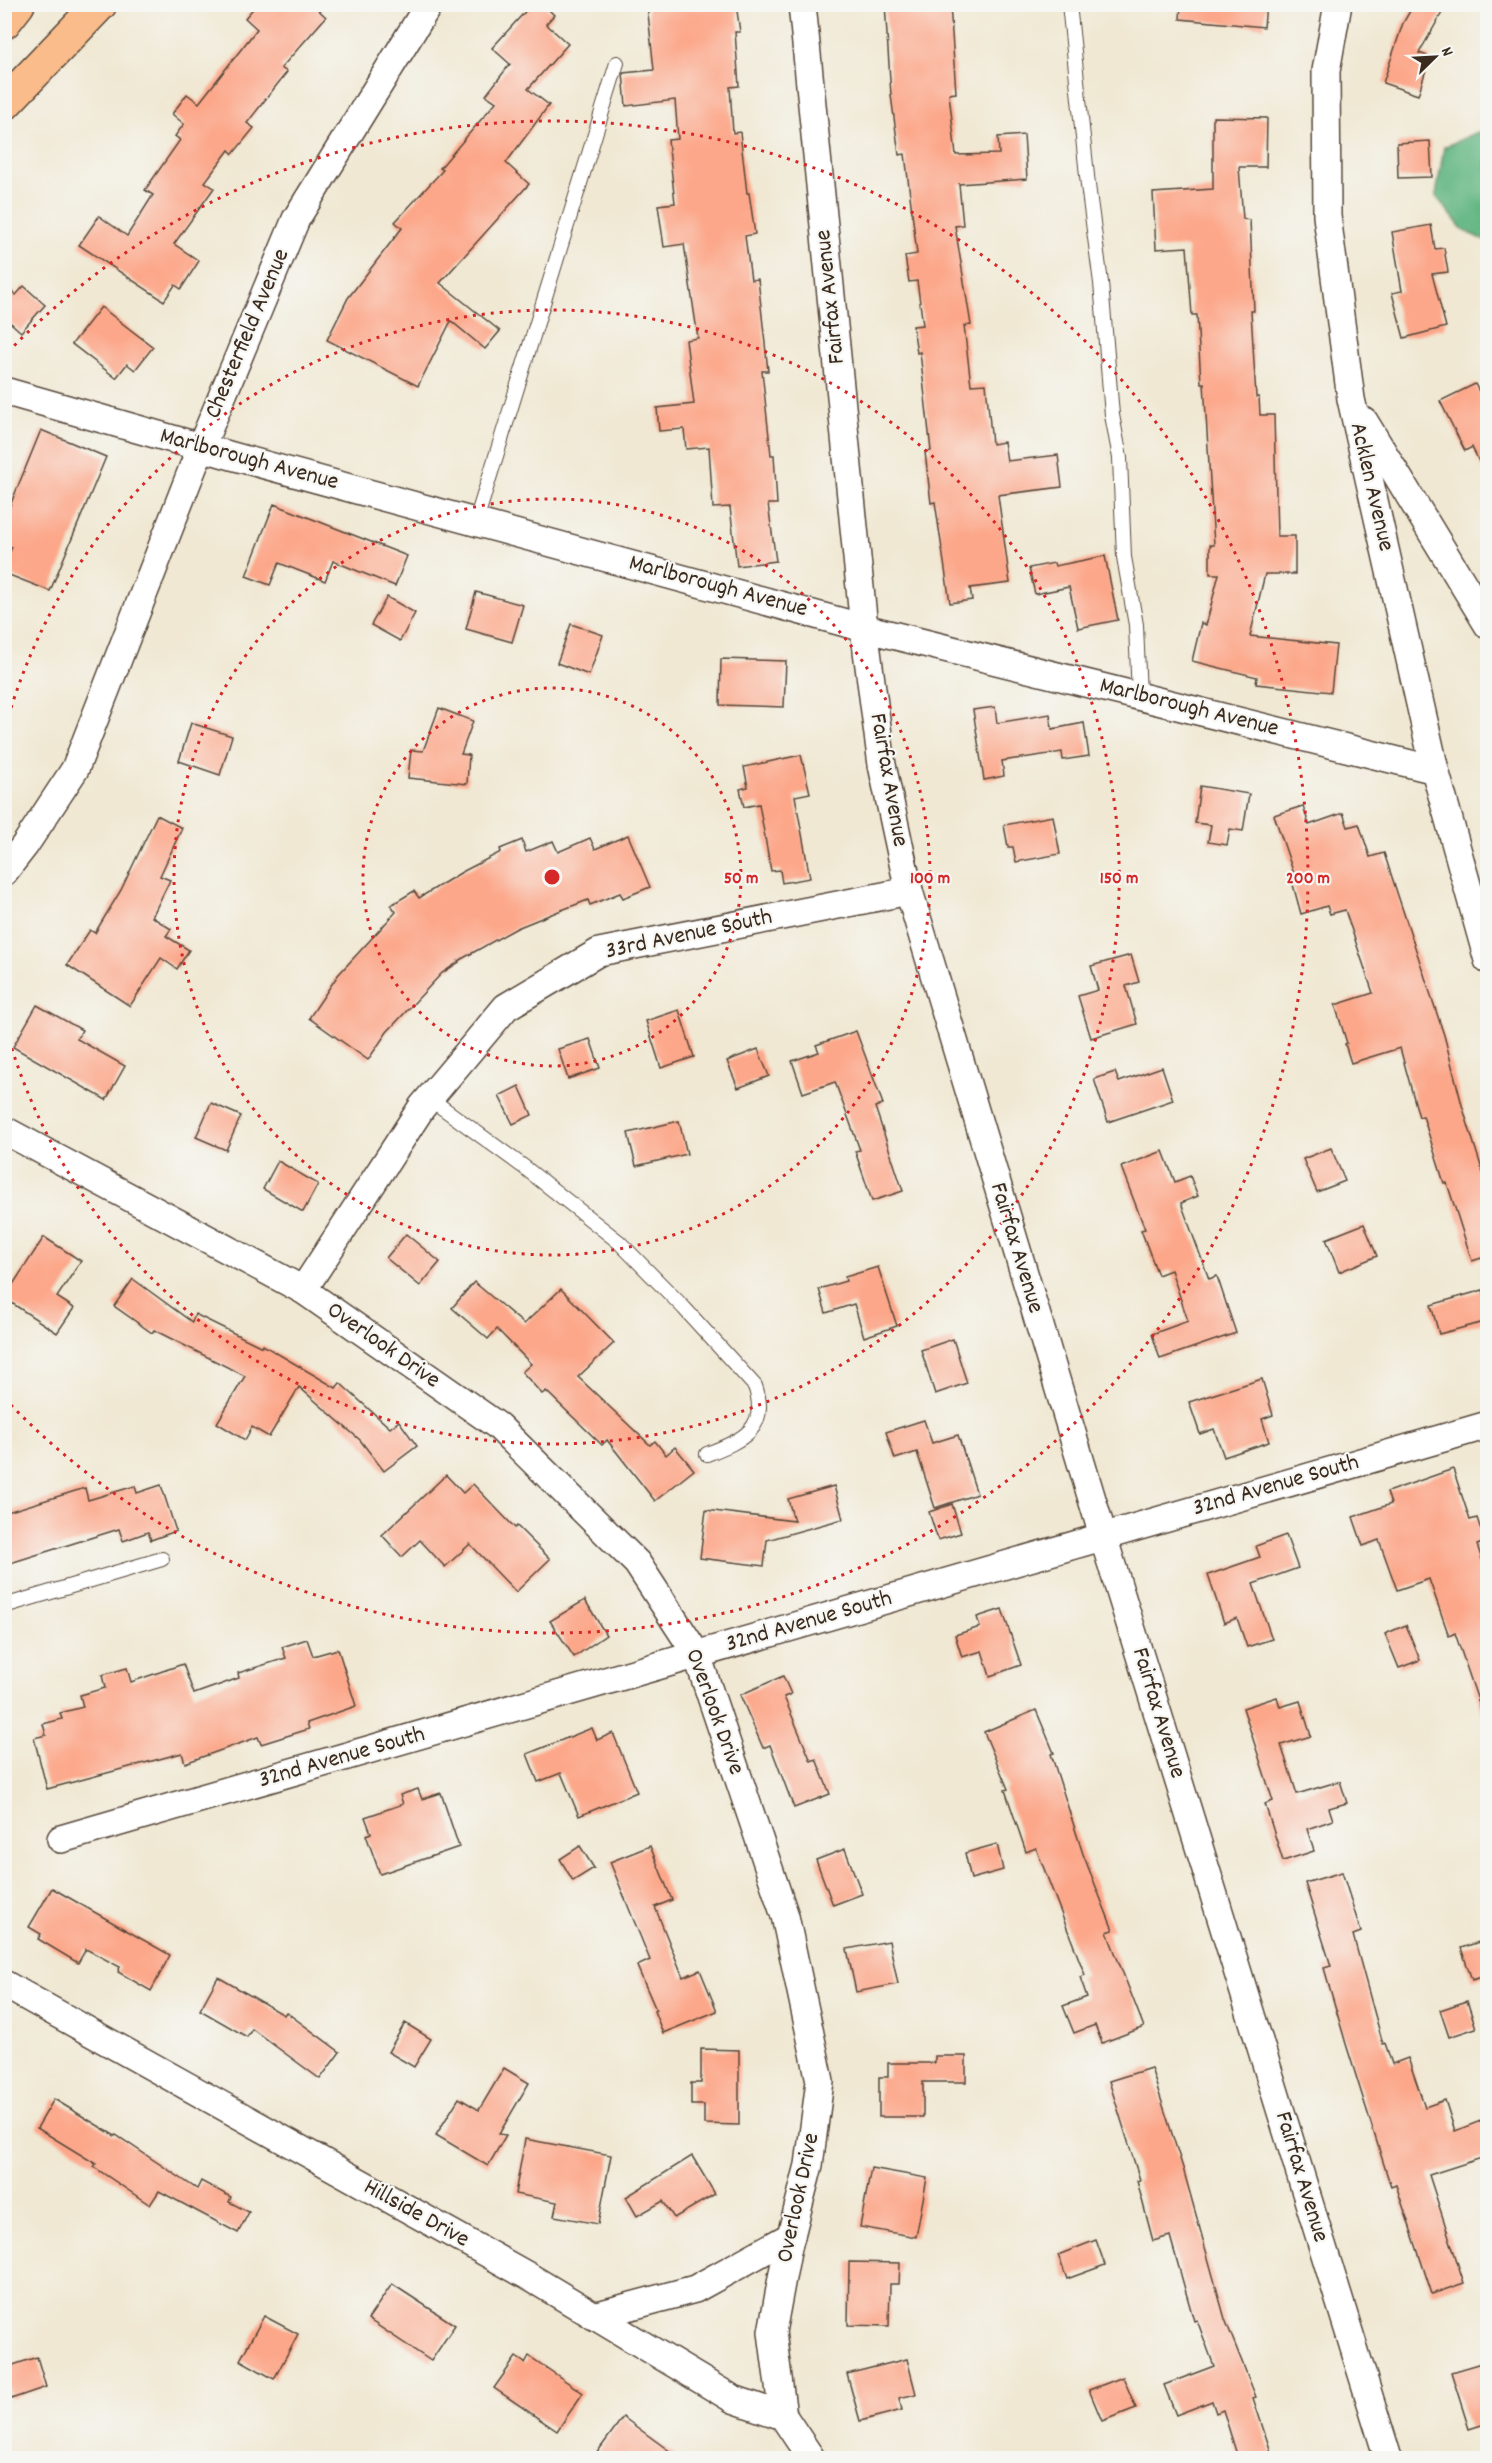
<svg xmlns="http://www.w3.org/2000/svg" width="1492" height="2463" viewBox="0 0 1492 2463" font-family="Dekko,sans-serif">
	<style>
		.forest { fill: #65b784; stroke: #507051; stroke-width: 1.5 }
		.building { fill: #fca78a }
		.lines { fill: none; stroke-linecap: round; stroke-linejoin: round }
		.lane-casing { stroke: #564639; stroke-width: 16 }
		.street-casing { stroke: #564639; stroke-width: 30 }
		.highway-casing { stroke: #564639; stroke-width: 36 }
		.lane { stroke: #fff; stroke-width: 14 }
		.street { stroke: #fff; stroke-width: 27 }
		.highway { stroke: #f9bc8a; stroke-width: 33 }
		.ring { fill: none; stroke: #d62828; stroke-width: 3; stroke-dasharray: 3 6 }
		.labels { text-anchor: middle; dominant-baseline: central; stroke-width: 4.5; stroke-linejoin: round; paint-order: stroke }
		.street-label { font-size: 24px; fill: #3b2a1e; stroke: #f6f6f2 }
		.centre { fill: #d62828; stroke: #f6f6f2; stroke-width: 3 }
		.ring-label { font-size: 18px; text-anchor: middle; font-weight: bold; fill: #d62828; stroke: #f6f6f2; stroke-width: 4.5; stroke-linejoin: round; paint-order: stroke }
	</style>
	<rect width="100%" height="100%" fill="#f6f6f2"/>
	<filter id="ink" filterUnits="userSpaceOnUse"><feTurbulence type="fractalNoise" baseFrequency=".0167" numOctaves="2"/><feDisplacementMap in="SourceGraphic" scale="12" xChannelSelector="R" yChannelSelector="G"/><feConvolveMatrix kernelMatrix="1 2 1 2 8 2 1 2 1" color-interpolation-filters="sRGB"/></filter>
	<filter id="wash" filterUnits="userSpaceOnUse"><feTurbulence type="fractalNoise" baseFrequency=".008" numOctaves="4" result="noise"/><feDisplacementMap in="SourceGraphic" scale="24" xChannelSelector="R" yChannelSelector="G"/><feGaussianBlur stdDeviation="1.35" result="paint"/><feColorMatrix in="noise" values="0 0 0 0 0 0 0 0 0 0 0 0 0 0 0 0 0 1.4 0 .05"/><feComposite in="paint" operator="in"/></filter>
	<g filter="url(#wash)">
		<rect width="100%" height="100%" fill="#f0e8d3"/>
		<polygon class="forest" points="1478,132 1487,134 1487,242 1463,230 1436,196 1444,147"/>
		<g id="blocks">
			<g class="building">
				<polygon points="257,4 312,4 326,17 281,68 287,72 247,123 254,128 233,154 229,150 205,182 214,188 174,244 199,261 181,289 175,285 164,301 79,245 99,216 127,236 153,195 145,190 180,140 175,136 184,124 172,114 187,94 199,103 257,29 245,18"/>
				<polygon points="532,4 543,4 554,15 546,24 568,44 528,89 549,105 506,163 529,184 440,283 500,331 485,349 451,321 418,386 327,340 348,298 402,228 395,222 443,170 440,168 496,102 486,95 510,64 492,48"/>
				<polygon points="647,4 736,4 740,32 735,32 739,86 730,87 733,133 740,132 747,193 749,193 755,234 745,236 751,280 758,279 768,371 762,371 771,455 774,455 777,504 768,504 776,561 737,566 730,507 713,508 709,447 686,449 684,429 659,431 657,408 694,404 686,340 698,338 684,244 664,247 658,205 675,203 668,140 678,139 675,100 626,106 623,73 654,70"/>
				<polygon points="885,4 950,4 956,93 949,94 956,155 999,154 998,137 1024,135 1027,179 959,184 963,225 955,226 971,325 964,326 971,385 986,384 992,444 1004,442 1007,461 1058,455 1062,487 998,495 1010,583 970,588 972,600 950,603 935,502 931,503 925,452 931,451 920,352 917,353 913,326 923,325 917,281 909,282 905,256 917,254 905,154 899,155 891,95"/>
				<polygon points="1181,4 1266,4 1264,27 1180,19"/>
				<polygon points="1414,4 1447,4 1419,53 1430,57 1418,95 1383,83 1403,23"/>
				<polygon points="1213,117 1267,118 1266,167 1239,167 1243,219 1250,220 1254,311 1251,311 1256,397 1259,397 1260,415 1274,415 1277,536 1295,536 1295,574 1265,574 1250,636 1336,645 1331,692 1256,684 1257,677 1192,661 1201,623 1206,625 1219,574 1210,574 1210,545 1214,545 1204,383 1201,383 1197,315 1192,315 1187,247 1156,249 1153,193 1213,189"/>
				<polygon points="1430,141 1432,177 1398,178 1397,143"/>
				<polygon points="1431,225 1435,249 1444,248 1448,272 1432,274 1446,327 1404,338 1392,293 1402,291 1392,232"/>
				<polygon points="4,284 16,295 24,286 45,305 21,332 4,317"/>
				<polygon points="101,307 153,347 135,370 127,364 116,378 72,344"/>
				<polygon points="1475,384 1488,408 1488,480 1472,447 1465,451 1440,401"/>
				<polygon points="41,430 106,457 50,591 4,573 4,565 12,547 4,544 4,506 9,508"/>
				<polygon points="274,504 407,556 395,586 333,561 325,581 279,563 270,585 246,576"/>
				<polygon points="1105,556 1118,620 1078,628 1069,587 1035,594 1029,568 1054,563 1055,566"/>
				<polygon points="476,592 523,605 512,642 466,629"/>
				<polygon points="387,597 415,613 400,641 371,625"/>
				<polygon points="571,624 603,635 589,675 557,663"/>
				<polygon points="721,659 786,661 784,707 720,705"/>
				<polygon points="995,707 997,723 1050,714 1052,729 1084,723 1089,756 1063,760 1062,752 1002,761 1004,776 984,780 973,710"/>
				<polygon points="439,708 473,721 461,754 469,755 467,784 408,778 411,750 423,751"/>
				<polygon points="191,723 232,736 220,775 179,761"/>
				<polygon points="801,755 810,793 795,796 810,878 782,883 780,870 771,871 759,804 744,807 740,789 748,787 744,767"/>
				<polygon points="1200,786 1249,794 1243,831 1230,829 1227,845 1208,842 1211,825 1195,823"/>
				<polygon points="1303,806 1309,825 1343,813 1348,827 1359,824 1370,857 1384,853 1444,1035 1462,1105 1488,1189 1488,1256 1472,1261 1447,1183 1444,1183 1423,1116 1419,1117 1400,1048 1351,1063 1345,1044 1347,1043 1335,1005 1373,993 1345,910 1330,914 1327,906 1301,914 1292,881 1296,880 1274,815"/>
				<polygon points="157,815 182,828 160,876 170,880 152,917 171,929 166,936 189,950 177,969 161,958 130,1006 67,965 90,930 95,933 121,890"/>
				<polygon points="1053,816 1060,854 1016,862 1013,847 1008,847 1004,825"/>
				<polygon points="628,835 650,887 623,898 620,893 590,905 588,900 559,911 517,928 458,961 459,962 442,973 387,1032 368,1060 309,1018 338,975 396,912 391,905 414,891 419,898 462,872 501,852 500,849 522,840 526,852 553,841 558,852 590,838 595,849"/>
				<polygon points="1131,955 1139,982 1126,986 1137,1024 1091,1038 1078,996 1098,990 1091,966"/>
				<polygon points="37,1005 82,1030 77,1039 125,1066 106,1100 13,1047"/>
				<polygon points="679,1010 694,1057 661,1068 646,1021"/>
				<polygon points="856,1031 883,1104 875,1107 903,1191 872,1201 855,1151 860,1150 835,1082 803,1093 792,1061 819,1052 816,1045"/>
				<polygon points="590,1039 600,1068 568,1079 558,1049"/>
				<polygon points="758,1049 769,1076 738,1088 727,1061"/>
				<polygon points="1162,1067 1173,1100 1108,1122 1094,1079 1115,1072 1119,1082"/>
				<polygon points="519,1086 532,1115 513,1124 499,1096"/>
				<polygon points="211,1103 241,1116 226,1150 196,1137"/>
				<polygon points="679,1121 687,1154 636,1166 628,1133"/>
				<polygon points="1331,1148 1345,1181 1317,1192 1303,1159"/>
				<polygon points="1163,1151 1175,1182 1190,1176 1198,1196 1181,1203 1209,1279 1217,1276 1236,1333 1160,1359 1152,1334 1188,1321 1171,1270 1158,1275 1141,1230 1145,1229 1121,1167"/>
				<polygon points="278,1161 318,1184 303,1212 263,1189"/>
				<polygon points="1364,1224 1377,1256 1339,1272 1326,1239"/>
				<polygon points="406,1234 440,1262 420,1286 386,1258"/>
				<polygon points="44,1237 81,1261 57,1297 74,1308 57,1333 4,1298"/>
				<polygon points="878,1267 897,1326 864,1337 854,1304 826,1313 819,1289 846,1281 845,1277"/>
				<polygon points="133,1279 192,1322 195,1314 262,1347 263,1345 336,1388 340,1383 390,1428 399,1421 417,1446 384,1471 360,1440 299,1387 269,1437 252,1427 245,1440 217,1423 245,1376 154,1330 152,1333 114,1306"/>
				<polygon points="474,1282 524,1324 561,1289 614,1343 578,1377 650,1445 655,1441 666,1455 675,1447 694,1470 655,1501 607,1440 602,1445 546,1391 542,1394 522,1372 531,1364 497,1329 488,1339 452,1308"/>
				<polygon points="1483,1290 1488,1304 1488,1321 1439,1334 1431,1305"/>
				<polygon points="953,1339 967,1383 935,1394 921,1350"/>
				<polygon points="1262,1379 1273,1415 1262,1419 1269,1442 1224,1457 1214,1429 1200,1434 1189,1402"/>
				<polygon points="924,1420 932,1443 958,1435 977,1494 935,1508 917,1452 895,1459 886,1432"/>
				<polygon points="1453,1469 1470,1520 1477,1518 1485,1542 1477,1545 1488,1577 1488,1718 1484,1718 1455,1633 1449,1636 1429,1579 1397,1590 1379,1540 1363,1546 1353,1517 1391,1504 1387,1492"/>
				<polygon points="446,1475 463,1493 473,1484 515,1528 517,1526 550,1559 516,1592 470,1544 445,1567 420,1540 402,1557 382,1535"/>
				<polygon points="161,1485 176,1531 151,1540 148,1532 123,1541 119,1529 4,1565 4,1513 85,1488 88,1500 135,1486 137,1493"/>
				<polygon points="834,1486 843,1519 767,1540 764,1566 700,1558 706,1510 794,1521 788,1499"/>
				<polygon points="952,1504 961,1533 938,1540 929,1512"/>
				<polygon points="1286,1535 1298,1568 1253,1584 1272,1639 1247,1647 1237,1618 1224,1623 1208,1575 1260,1557 1256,1546"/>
				<polygon points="585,1600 606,1635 574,1657 550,1621"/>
				<polygon points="1002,1609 1021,1665 990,1676 982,1651 962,1657 955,1635 980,1627 977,1617"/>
				<polygon points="1406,1625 1420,1660 1399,1668 1385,1634"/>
				<polygon points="307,1639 313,1656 338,1649 356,1706 307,1723 309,1729 261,1744 258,1737 185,1763 182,1753 47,1789 34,1738 46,1735 43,1724 62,1719 60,1713 83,1707 80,1695 105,1688 102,1675 127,1668 131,1682 183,1664 194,1694 239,1678 238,1673 286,1658 282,1647"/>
				<polygon points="783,1676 791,1694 784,1697 811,1761 816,1759 830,1794 794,1808 770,1745 763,1748 740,1695"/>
				<polygon points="1277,1697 1280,1707 1300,1701 1311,1736 1281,1745 1297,1794 1340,1781 1347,1803 1329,1808 1333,1820 1307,1829 1314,1851 1283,1861 1265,1804 1273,1801 1243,1708"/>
				<polygon points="1036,1710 1054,1753 1051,1754 1083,1854 1113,1930 1107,1932 1144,2027 1102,2043 1095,2025 1074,2033 1063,2006 1087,1997 1080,1977 1085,1975 1036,1848 1026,1852 1005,1790 1008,1789 984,1732"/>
				<polygon points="592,1728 597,1740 613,1733 637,1792 579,1816 561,1773 538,1782 527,1754"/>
				<polygon points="418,1789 422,1799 441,1793 459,1847 380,1874 366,1835 371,1833 365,1817 403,1804 400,1795"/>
				<polygon points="997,1844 1003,1870 971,1879 965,1853"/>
				<polygon points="580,1846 594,1868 573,1881 560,1859"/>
				<polygon points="650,1846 672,1900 655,1907 683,1977 700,1970 717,2011 663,2033 654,2011 656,2010 637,1966 650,1960 610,1862"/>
				<polygon points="845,1849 862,1894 833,1905 816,1860"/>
				<polygon points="1342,1872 1361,1932 1353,1935 1383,2044 1385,2043 1392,2064 1408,2058 1425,2107 1445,2100 1455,2131 1488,2118 1488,2156 1429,2175 1464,2283 1432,2294 1396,2185 1391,2187 1346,2044 1324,1968 1331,1966 1305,1883"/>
				<polygon points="52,1888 170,1955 151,1991 118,1972 120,1967 86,1949 78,1963 38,1939 41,1934 29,1927"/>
				<polygon points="1488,1939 1488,1975 1472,1980 1461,1948"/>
				<polygon points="889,1941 898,1984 856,1992 847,1949"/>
				<polygon points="218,1977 284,2015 286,2012 340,2052 320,2079 252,2029 247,2037 200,2010"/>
				<polygon points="1467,2001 1476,2028 1449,2037 1440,2010"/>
				<polygon points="405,2023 431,2039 414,2067 388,2052"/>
				<polygon points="701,2049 739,2050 739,2125 704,2124 704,2105 691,2105 691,2083 701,2083"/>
				<polygon points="935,2056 966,2056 966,2082 923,2082 923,2117 879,2117 879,2077 888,2077 888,2063 935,2063"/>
				<polygon points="504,2068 529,2083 499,2134 506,2135 488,2166 436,2135 459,2098 479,2110"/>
				<polygon points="1151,2068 1183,2168 1225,2319 1256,2397 1253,2398 1273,2458 1238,2458 1223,2410 1216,2413 1212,2401 1176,2415 1164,2385 1214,2366 1197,2320 1194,2321 1170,2236 1153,2241 1137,2181 1140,2180 1109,2081"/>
				<polygon points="54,2099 115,2136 116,2135 197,2189 201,2181 231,2197 229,2202 249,2212 238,2233 159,2191 150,2205 94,2167 96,2164 37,2128"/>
				<polygon points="525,2139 611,2155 598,2224 554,2216 557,2202 515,2194"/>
				<polygon points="692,2156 715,2194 674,2218 663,2201 637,2216 626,2197"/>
				<polygon points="871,2168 927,2178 916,2237 860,2227"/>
				<polygon points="1096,2240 1105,2265 1067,2279 1058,2255"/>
				<polygon points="849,2262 900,2263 899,2284 890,2284 889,2326 848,2325"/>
				<polygon points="392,2284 455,2325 431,2361 368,2319"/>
				<polygon points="264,2316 298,2334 274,2379 240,2360"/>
				<polygon points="529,2356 583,2393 557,2431 494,2388 516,2357 525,2363"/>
				<polygon points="37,2357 46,2387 11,2399 4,2378 4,2368"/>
				<polygon points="907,2359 916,2394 899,2398 902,2410 860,2421 847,2374"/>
				<polygon points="1488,2361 1488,2423 1469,2429 1451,2372"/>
				<polygon points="1123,2377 1136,2408 1102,2421 1089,2390"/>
				<polygon points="623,2417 679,2458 593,2458"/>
			</g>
		</g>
	</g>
	<g filter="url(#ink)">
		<use href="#blocks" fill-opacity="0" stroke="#564639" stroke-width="1.5"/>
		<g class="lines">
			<g class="lane-casing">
				<g id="lane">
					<polyline points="1069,4 1088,185 1101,283 1112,415 1120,458 1124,557 1136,625 1139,696"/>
					<polyline points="476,521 617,63"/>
					<path d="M429,1098L524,1167L619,1242L684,1308L755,1386C770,1429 742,1440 707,1454"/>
					<polyline points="4,1606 162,1559"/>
				</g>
			</g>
			<g class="street-casing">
				<g id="street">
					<polyline points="802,4 864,628 882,765 909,891 1110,1559 1388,2458"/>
					<polyline points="1338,4 1326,71 1327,216 1351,399 1435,770 1488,960"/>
					<polyline points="4,391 232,456 864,628 1435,770"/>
					<polyline points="1364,421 1488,625"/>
					<polyline points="4,872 25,845 75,769 201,447 296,219 429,4"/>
					<polyline points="4,1130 303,1290 498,1426 637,1563 697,1655 785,1916 820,2081 809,2165 787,2251 772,2332 783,2416"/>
					<polyline points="303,1290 422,1107 506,1007 599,952 909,891"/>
					<polyline points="61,1839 1488,1425"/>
					<polyline points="4,1984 528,2276 733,2399 783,2416 811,2458"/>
					<polyline points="594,2316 695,2289 791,2236"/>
				</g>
			</g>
			<g class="highway-casing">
				<g id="highway">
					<polyline points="4,22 18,4"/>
					<polyline points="4,104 100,4"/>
				</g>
			</g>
			<use href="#lane" class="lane"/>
			<use href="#street" class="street"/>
			<use href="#highway" class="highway"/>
		</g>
	</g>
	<g class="ring">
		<circle cx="552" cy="877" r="189"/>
		<circle cx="552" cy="877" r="378"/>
		<path d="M6 725A567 567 0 1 1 6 1029"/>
		<path d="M8 352A756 756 0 1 1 8 1402"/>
	</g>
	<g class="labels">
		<g class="street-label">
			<text transform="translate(831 297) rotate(-96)">Fairfax Avenue</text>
			<text transform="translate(248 334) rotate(-67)">Chesterfield Avenue</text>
			<text transform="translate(249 460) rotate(15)">Marlborough Avenue</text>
			<text transform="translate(1371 487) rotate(77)">Acklen Avenue</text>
			<text transform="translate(718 587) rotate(15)">Marlborough Avenue</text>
			<text transform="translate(1189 708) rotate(14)">Marlborough Avenue</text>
			<text transform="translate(888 780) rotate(80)">Fairfax Avenue</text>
			<text transform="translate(689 935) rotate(-12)">33rd Avenue South</text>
			<text transform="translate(1016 1248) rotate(73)">Fairfax Avenue</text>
			<text transform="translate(383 1346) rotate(35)">Overlook Drive</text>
			<text transform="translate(1276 1486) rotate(-16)">32nd Avenue South</text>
			<text transform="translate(809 1622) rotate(-16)">32nd Avenue South</text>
			<text transform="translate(714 1712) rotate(70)">Overlook Drive</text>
			<text transform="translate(1158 1713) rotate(73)">Fairfax Avenue</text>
			<text transform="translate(342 1758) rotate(-16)">32nd Avenue South</text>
			<text transform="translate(1301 2177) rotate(73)">Fairfax Avenue</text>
			<text transform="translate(799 2198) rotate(-78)">Overlook Drive</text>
			<text transform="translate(416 2214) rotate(29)">Hillside Drive</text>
		</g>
	</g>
	<circle cx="552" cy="877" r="9" class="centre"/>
	<g class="ring-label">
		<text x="741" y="883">50 m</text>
		<text x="930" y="883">100 m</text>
		<text x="1119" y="883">150 m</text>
		<text x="1308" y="883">200 m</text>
	</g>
	<rect width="1492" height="2463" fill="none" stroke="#f6f6f2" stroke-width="24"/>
	<g transform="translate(1435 57) rotate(66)" stroke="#f6f6f2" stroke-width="4.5" paint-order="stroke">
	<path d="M0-4.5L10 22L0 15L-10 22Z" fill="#3b2a1e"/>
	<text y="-9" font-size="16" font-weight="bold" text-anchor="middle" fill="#3b2a1e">N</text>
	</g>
</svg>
